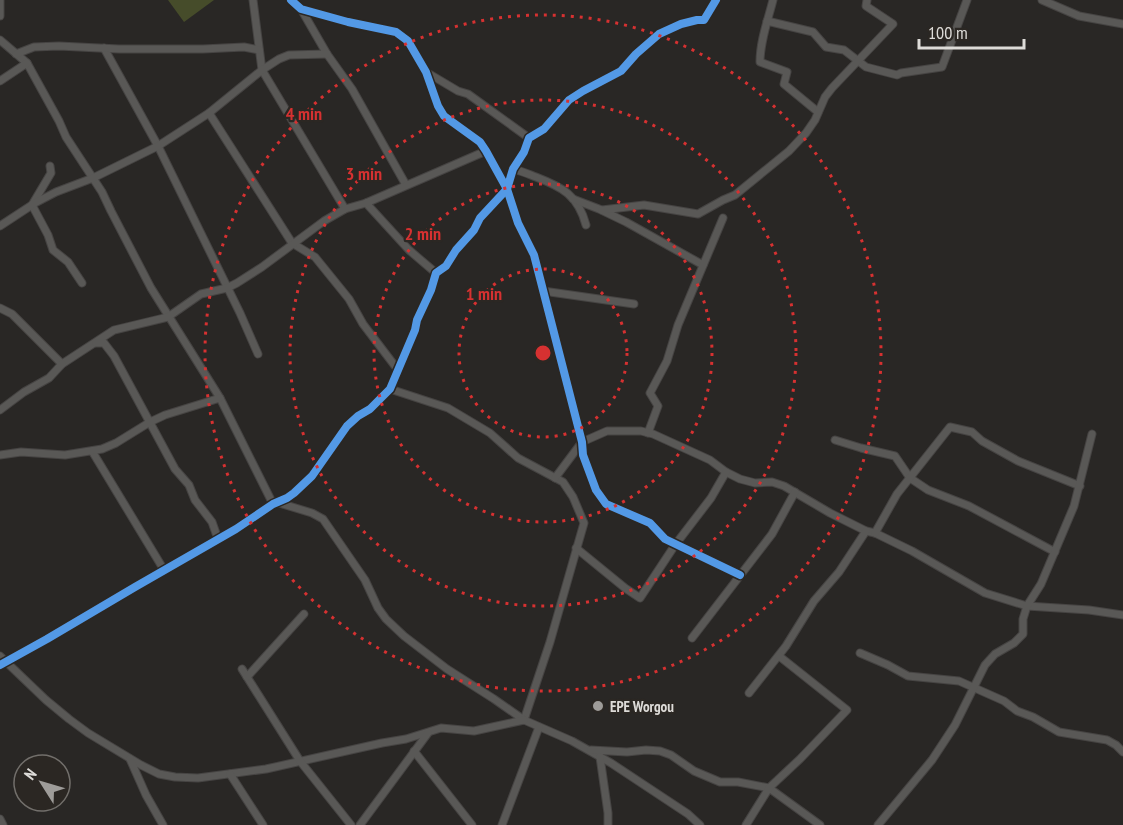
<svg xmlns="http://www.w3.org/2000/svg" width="1123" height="825" viewBox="0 0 1123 825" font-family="'PT Sans Narrow',sans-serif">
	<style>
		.green { fill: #464c2a }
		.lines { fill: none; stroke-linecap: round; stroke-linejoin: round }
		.street-casing { stroke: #464443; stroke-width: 9 }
		.street { stroke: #595856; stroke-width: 7 }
		.cycleway-casing { stroke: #2b2723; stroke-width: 11 }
		.cycleway { stroke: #5399e6; stroke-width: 8 }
		.ring { fill: none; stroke: #d63131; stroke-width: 3; stroke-dasharray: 3 6 }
		.poi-dot { fill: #9e9c99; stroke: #2b2723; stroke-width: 2 }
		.labels { text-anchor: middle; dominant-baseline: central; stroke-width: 4.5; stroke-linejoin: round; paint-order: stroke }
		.poi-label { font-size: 15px; font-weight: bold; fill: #dddbd8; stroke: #2b2723; text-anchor: start }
		.centre { fill: #d63131; stroke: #2b2723; stroke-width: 3 }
		.ring-label { font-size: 18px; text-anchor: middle; font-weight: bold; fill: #d63131; stroke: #2b2723; stroke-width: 4.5; stroke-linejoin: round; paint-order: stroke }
	</style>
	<rect width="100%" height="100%" fill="#292725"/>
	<polygon class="green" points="168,0 214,0 184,22"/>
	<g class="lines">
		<g class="street-casing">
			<g id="street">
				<polyline points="0,0 0,16"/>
				<polyline points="253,0 262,70 345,209"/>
				<polyline points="291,0 301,9 348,22 396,32 408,41 426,72 438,106 444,116 480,142 486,151 507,189 518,223 534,255 582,442 583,455 596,490 606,504 650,523 665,539 740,575"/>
				<path d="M773,0C768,20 760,41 760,62L787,72L784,84L818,112"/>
				<polyline points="1042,0 1079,16 1123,24"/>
				<polyline points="301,9 327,54 352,89 406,185"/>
				<polyline points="767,21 813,32 826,47 844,50 866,67 897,75 901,73 942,67 967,0"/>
				<polyline points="0,40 27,63 59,121 66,137 102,192 111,211 151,288 220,398 273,504"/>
				<polyline points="104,48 158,146 240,313 258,354"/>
				<polyline points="16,54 34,47 59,46 119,49 203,49 244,47 259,50"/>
				<polyline points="426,72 458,91 468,94 529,138"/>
				<polyline points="0,81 27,63"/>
				<polyline points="209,113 292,243 315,257 349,299 363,324 395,366 398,368"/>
				<polyline points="50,166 51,173 32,205 48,235 53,250 68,262 82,283"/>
				<path d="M513,169C521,171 528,174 536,177C562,187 578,195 586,225"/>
				<polyline points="573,199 599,209 626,222 703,265"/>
				<polyline points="366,203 409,250 436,273"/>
				<polyline points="602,210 644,205 698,214 723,200 735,195 789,151 806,133 815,120 825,97 832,88 893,24 866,6 867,0"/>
				<polyline points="0,226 35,203 56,192 93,178 158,146 209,113 262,70 279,59 289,55 327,54"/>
				<polyline points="543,291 634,304"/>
				<polyline points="0,308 12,314 62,364 114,330 168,317 201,294 227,288 237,283 262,267 324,221 345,209 366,203 486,151"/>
				<polyline points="96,343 104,343 114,356 175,469 189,485 195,500 212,522 218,539"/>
				<polyline points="390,389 448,408 490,433 518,458 563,482 573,497 584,523 550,642 524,720"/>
				<polyline points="0,410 24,392 49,378 62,364"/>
				<polyline points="648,433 658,406 650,393 667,361 678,325 723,218"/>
				<polyline points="835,440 861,448 895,456 910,478 928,490 969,506 1055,552"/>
				<polyline points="92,451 164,570"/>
				<polyline points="0,455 21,452 65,455 102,449 116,443 150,422 165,415 220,398"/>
				<polyline points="555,478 582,442 607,431 641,431 653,434 710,460 726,472 740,479 755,483 772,482 784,486 830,513 866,531 875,533 912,551 985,593 1027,606 1089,610 1123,615"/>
				<polyline points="276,502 312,513 323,519 365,580 378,608 386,619 404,636 447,669 494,699 524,720 572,741 611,763 688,814 700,825"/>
				<polyline points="875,533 897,494 950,427 972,432 982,441 1018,461 1080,486"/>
				<polyline points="576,548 625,588 640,598 675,545 711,498 726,472"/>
				<polyline points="692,638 772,534 795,492"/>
				<polyline points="860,653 888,665 908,676 959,681 1004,701 1017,711 1033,717 1059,732 1107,740 1116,745 1123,752"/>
				<polyline points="0,656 46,700 69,719 88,733 141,765 159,774 175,777 198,778 266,769 382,743 406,739 441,728 474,731 524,720"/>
				<polyline points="0,665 47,639 135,587 236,529 273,504 287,498 294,493 312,476 347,426 358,416 370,409 390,389 415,330 417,320 431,290 436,273 446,266 456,250 474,230 480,218 507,189 513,169 524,152 529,138 544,129 569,100 583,91 621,71 636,54 659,34 681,24 697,20 704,20 716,0"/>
				<polyline points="242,669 300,761 351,825"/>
				<polyline points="247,677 304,614"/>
				<polyline points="749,693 786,646 814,601 839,572 866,531"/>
				<polyline points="591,750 627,752 646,750 660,751 671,755 694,771 720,782 738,782 769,788 820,825"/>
				<polyline points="414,751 472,825"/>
				<polyline points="600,757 608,813 608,825"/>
				<polyline points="130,759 146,795 163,825"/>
				<polyline points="230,774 263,825"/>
				<polyline points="0,819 3,825"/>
				<polyline points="360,825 428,733"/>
				<polyline points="502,825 539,727"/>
				<polyline points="746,825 769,788 800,759 847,710 779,656"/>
				<polyline points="878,825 932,760 955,725 985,665 995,654 1014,643 1023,634 1023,619 1027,606 1041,584 1074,506 1092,434"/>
			</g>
		</g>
		<use href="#street" class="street"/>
		<g class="cycleway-casing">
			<g id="cycleway">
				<polyline points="291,0 301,9 348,22 396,32 408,41 426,72 438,106 444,116 480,142 486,151 507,189 518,223 534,255 582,442 583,455 596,490 606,504 650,523 665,539 740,575"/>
				<polyline points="0,665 47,639 135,587 236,529 273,504 287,498 294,493 312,476 347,426 358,416 370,409 390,389 415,330 417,320 431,290 436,273 446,266 456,250 474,230 480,218 507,189 513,169 524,152 529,138 544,129 569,100 583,91 621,71 636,54 659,34 681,24 697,20 704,20 716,0"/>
			</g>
		</g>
		<use href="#cycleway" class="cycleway"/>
	</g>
	<g class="ring">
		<circle cx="543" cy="353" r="84"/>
		<circle cx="543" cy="353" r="169"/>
		<circle cx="543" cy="353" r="253"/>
		<circle cx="543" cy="353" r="338"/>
	</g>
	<circle class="poi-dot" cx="598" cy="706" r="6"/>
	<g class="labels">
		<g class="poi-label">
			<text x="610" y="706">EPE Worgou</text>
		</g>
	</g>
	<circle cx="543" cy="353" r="9" class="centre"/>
	<g class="ring-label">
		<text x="304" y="120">4 min</text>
		<text x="364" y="180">3 min</text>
		<text x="423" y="240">2 min</text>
		<text x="484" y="300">1 min</text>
	</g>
	<g transform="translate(42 783) rotate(307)"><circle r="28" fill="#2b2723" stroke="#726f6b" stroke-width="1.5"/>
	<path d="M0-4.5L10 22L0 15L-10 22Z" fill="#9e9c99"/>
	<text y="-9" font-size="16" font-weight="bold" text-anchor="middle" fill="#dddbd8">N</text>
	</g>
	<path d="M919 39v9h105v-9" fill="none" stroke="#dddbd8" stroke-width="3"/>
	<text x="928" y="39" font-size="18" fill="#dddbd8" stroke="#2b2723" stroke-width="4.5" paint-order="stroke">100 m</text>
</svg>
